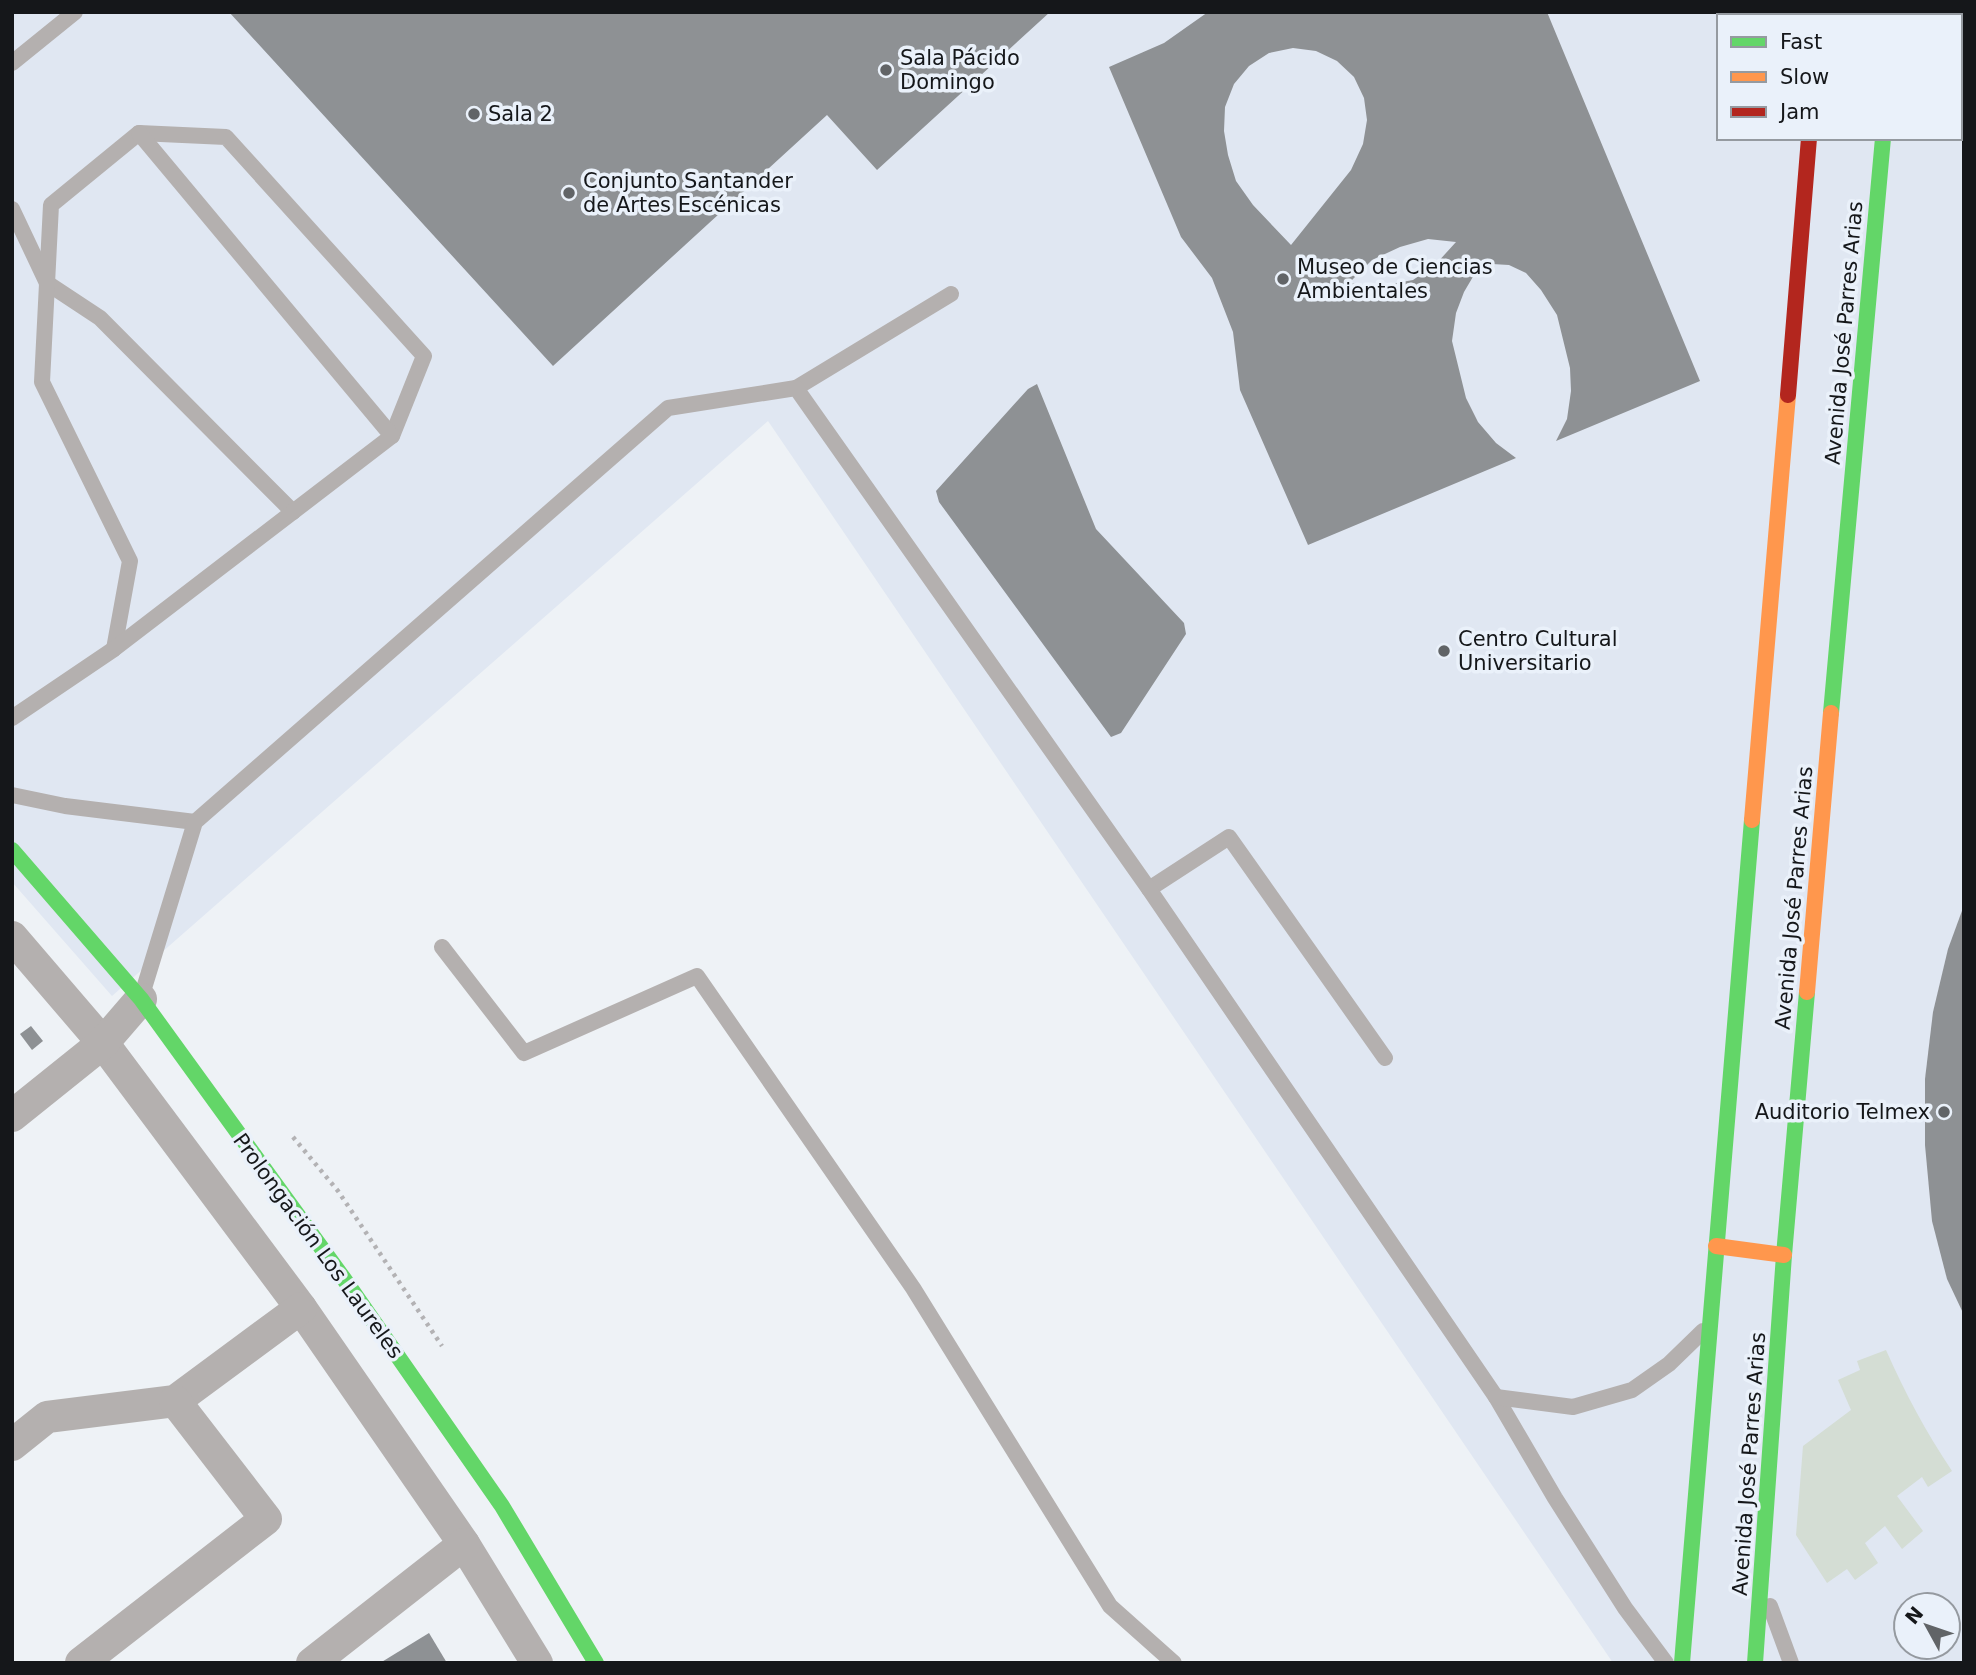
<svg xmlns="http://www.w3.org/2000/svg" width="1976" height="1675" viewBox="0 0 1976 1675" font-family="'DejaVu Sans',sans-serif">
	<style>
		.built { fill: #e0e7f2; fill-rule: evenodd }
		.green { fill: #d4ddd4 }
		.building { fill: #8e9194; fill-rule: evenodd }
		.lines { fill: none; stroke-linecap: round; stroke-linejoin: round }
		.path { stroke: #b3b2b4; stroke-width: 4.5; stroke-dasharray: 3.5 5; stroke-linecap: butt }
		.lane { stroke: #b4b0af; stroke-width: 16 }
		.street { stroke: #b4b0af; stroke-width: 32 }
		.fast { stroke: #63d668; stroke-width: 16 }
		.slow { stroke: #ff974d; stroke-width: 16 }
		.jam { stroke: #b3261e; stroke-width: 16 }
		.poi-dot { fill: #616467; stroke: #eaf1fa; stroke-width: 2.5 }
		.labels { text-anchor: middle; dominant-baseline: central; stroke-width: 7; stroke-linejoin: round; paint-order: stroke }
		.poi-label { font-size: 21px; fill: #15171a; stroke: #eaf1fa; text-anchor: start }
		.street-label { font-size: 21px; fill: #15171a; stroke: #eaf1fa }
	</style>
	<rect width="100%" height="100%" fill="#eef2f6"/>
	<path class="built" d="M12,12H1964V1663H1613L768,421L112,996L12,882ZM1719,16H1960V138H1719ZM1906,1605H1948V1647H1906Z"/>
	<path class="green" d="M1886,1350C1905,1393 1926,1432 1952,1471L1928,1487L1922,1477L1897,1496L1923,1531L1902,1549L1885,1526L1865,1543L1878,1563L1855,1580L1847,1569L1827,1583L1796,1535L1803,1446L1851,1410L1838,1380L1860,1370L1857,1361Z"/>
	<g class="building">
		<polygon points="229,12 1050,12 877,170 827,115 553,366"/>
		<path d="M1208,12H1547L1700,381L1556,441L1567,419L1571,391L1570,368L1557,315L1541,290L1526,273L1509,265L1492,264L1474,275L1464,292L1456,313L1452,341L1466,398L1478,422L1496,443L1516,458L1308,545L1240,390L1233,332L1212,278L1181,237L1109,67L1164,43ZM1293,48L1316,51L1337,61L1354,77L1364,98L1367,120L1363,144L1351,170L1291,245L1253,205L1236,181L1228,155L1224,131L1225,107L1234,84L1249,66L1269,53ZM1428,239L1456,242L1436,264L1413,280L1380,286L1349,283L1372,260L1400,247Z"/>
		<polygon points="1037,384 1096,529 1184,623 1186,634 1121,733 1111,737 939,502 936,491 1028,389"/>
		<polygon points="1963,908 1964,908 1964,1315 1947,1279 1932,1221 1925,1145 1925,1079 1933,1012 1948,949"/>
		<polygon points="31,1026 43,1041 32,1050 20,1034"/>
		<polygon points="429,1633 447,1663 380,1663"/>
	</g>
	<g class="lines">
		<polyline class="path" points="293,1137 338,1191 442,1346"/>
		<g class="lane">
			<polyline points="12,63 75,12"/>
			<polyline points="12,209 47,283 100,318 293,512"/>
			<polyline points="796,388 951,294"/>
			<polyline points="114,649 130,561 42,382 51,205 139,133 226,137 424,356 392,436"/>
			<polyline points="12,718 114,649 392,436 139,133"/>
			<polyline points="12,795 65,806 195,822"/>
			<polyline points="1149,889 1229,837 1385,1058"/>
			<polyline points="442,947 524,1053 697,976 913,1288 1110,1606 1174,1663"/>
			<polyline points="141,998 195,822 668,408 796,388 1149,889 1496,1397 1555,1498 1625,1608 1666,1663"/>
			<polyline points="1496,1397 1573,1407 1632,1390 1669,1364 1703,1331"/>
			<polyline points="1770,1606 1791,1663"/>
		</g>
		<g class="street">
			<polyline points="12,937 103,1043 301,1308 464,1544 537,1663"/>
			<polyline points="12,1116 103,1043 141,999"/>
			<polyline points="12,1445 47,1417 175,1401 301,1308"/>
			<polyline points="81,1663 266,1519 175,1401"/>
			<polyline points="312,1663 464,1544"/>
		</g>
		<g class="fast">
			<polyline points="1819,12 1819,16"/>
			<polyline points="1831,713 1883,138"/>
			<polyline points="12,850 141,999 344,1279 502,1506 596,1663"/>
			<polyline points="1682,1663 1752,820"/>
			<polyline points="1755,1663 1784,1255 1807,992"/>
		</g>
		<g class="slow">
			<polyline points="1752,820 1788,395"/>
			<polyline points="1807,992 1831,713"/>
			<polyline points="1716,1246 1784,1255"/>
		</g>
		<g class="jam">
			<polyline points="1894,12 1894,16"/>
			<polyline points="1788,395 1809,138"/>
		</g>
	</g>
	<g class="poi-dot">
		<circle cx="886" cy="70" r="7"/>
		<circle cx="474" cy="114" r="7"/>
		<circle cx="569" cy="193" r="7"/>
		<circle cx="1283" cy="279" r="7"/>
		<circle cx="1444" cy="651" r="7"/>
		<circle cx="1944" cy="1112" r="7"/>
	</g>
	<g class="labels">
		<g class="poi-label">
			<text x="900" y="58">Sala Pácido<tspan x="900" dy="24">Domingo</tspan></text>
			<text x="488" y="114">Sala 2</text>
			<text x="583" y="181">Conjunto Santander<tspan x="583" dy="24">de Artes Escénicas</tspan></text>
			<text x="1297" y="267">Museo de Ciencias<tspan x="1297" dy="24">Ambientales</tspan></text>
			<text x="1458" y="639">Centro Cultural<tspan x="1458" dy="24">Universitario</tspan></text>
			<text x="1930" y="1112" text-anchor="end">Auditorio Telmex</text>
		</g>
		<g class="street-label">
			<text transform="translate(1844 333) rotate(-85)">Avenida José Parres Arias</text>
			<text transform="translate(1794 898) rotate(-85)">Avenida José Parres Arias</text>
			<text transform="translate(318 1246) rotate(54)">Prolongación Los Laureles</text>
			<text transform="translate(1749 1464) rotate(-86)">Avenida José Parres Arias</text>
		</g>
	</g>
	<rect width="1976" height="1675" fill="none" stroke="#15171a" stroke-width="28"/>
	<rect x="1717" y="14" width="245" height="126" fill="#eaf1fa" stroke="#959aa0" stroke-width="2"/>
	<rect x="1731" y="37" width="35" height="10" fill="#63d668" stroke="#959aa0" stroke-width="2"/>
	<text x="1780" y="49" font-size="21" fill="#15171a">Fast</text>
	<rect x="1731" y="72" width="35" height="10" fill="#ff974d" stroke="#959aa0" stroke-width="2"/>
	<text x="1780" y="84" font-size="21" fill="#15171a">Slow</text>
	<rect x="1731" y="107" width="35" height="10" fill="#b3261e" stroke="#959aa0" stroke-width="2"/>
	<text x="1780" y="119" font-size="21" fill="#15171a">Jam</text>
	<g transform="translate(1927 1626) rotate(310)"><circle r="33" fill="#eaf1fa" stroke="#959aa0" stroke-width="2"/>
	<path d="M0-5L12 26L0 18L-12 26Z" fill="#616467"/>
	<text y="-10" font-size="19" font-weight="bold" text-anchor="middle" fill="#15171a">N</text>
	</g>
</svg>
